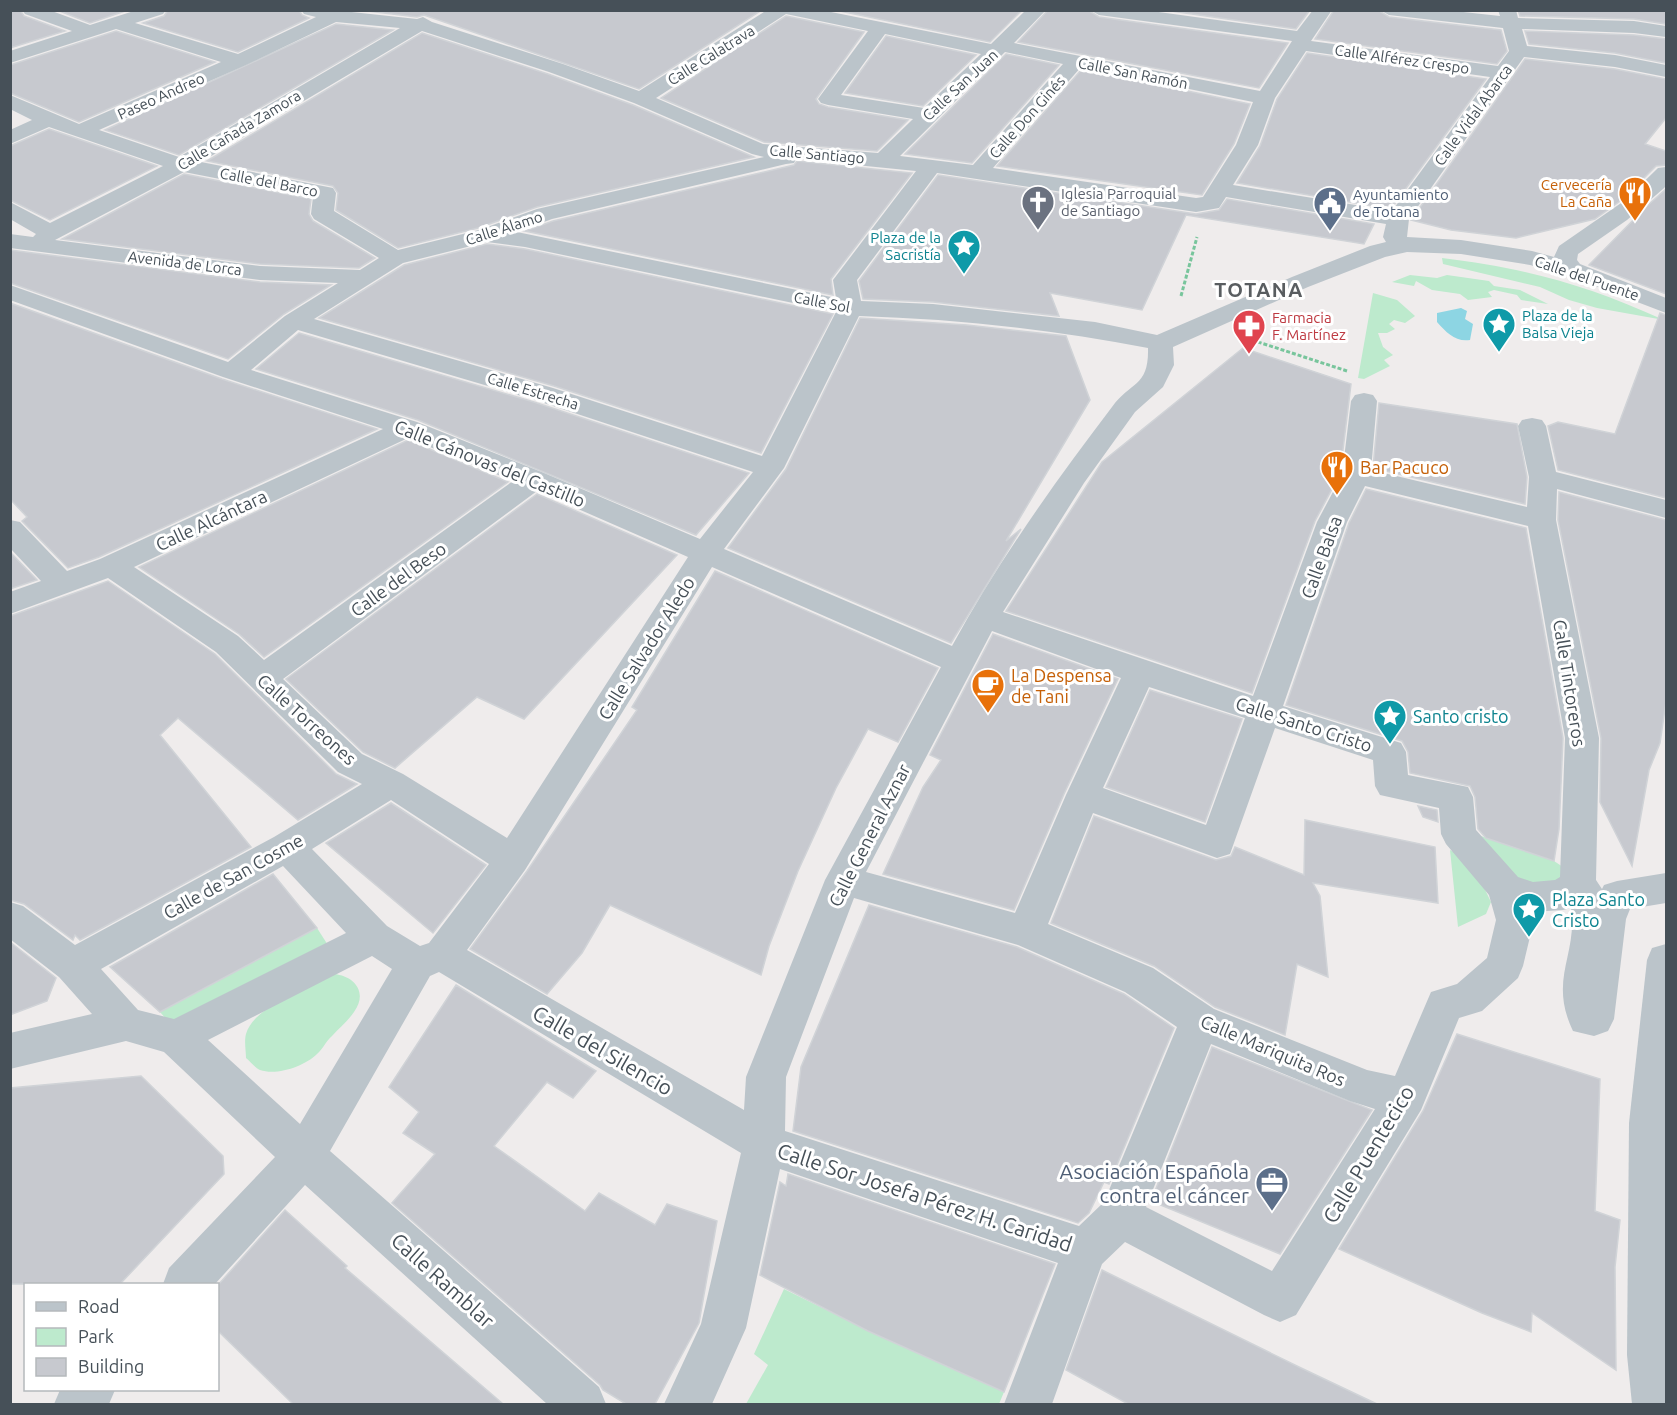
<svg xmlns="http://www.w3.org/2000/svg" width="1677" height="1415" viewBox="0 0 1677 1415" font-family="Ubuntu,sans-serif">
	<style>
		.green { fill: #bdeacd }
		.water { fill: #8dd5e3 }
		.building { fill: #c7c9cf; stroke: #d0d3d7; stroke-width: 1.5 }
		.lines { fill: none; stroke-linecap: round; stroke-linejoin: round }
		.path { stroke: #78c59c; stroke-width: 3; stroke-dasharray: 4 2; stroke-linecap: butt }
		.minor { fill: #bbc4ca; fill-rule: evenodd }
		.labels { text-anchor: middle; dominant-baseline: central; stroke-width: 6; stroke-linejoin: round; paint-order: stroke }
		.far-street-label { font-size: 15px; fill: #465058; stroke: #fff }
		.far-food-label { font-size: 15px; fill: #c56008; stroke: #fff; text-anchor: end }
		.far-worship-label { font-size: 15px; fill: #5b616d; stroke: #fff; text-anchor: start }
		.far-service-label { font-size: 15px; fill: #4e5e75; stroke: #fff; text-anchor: start }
		.far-culture-label { font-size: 15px; fill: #0d838f; stroke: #fff; text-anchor: end }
		.far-health-label { font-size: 15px; fill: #be3a42; stroke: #fff; text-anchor: start }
		.street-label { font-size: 18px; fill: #465058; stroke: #fff }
		.food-label { font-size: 18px; fill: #c56008; stroke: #fff; text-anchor: start }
		.culture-label { font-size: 18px; fill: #0d838f; stroke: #fff; text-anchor: start }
		.far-district-label { font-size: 20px; font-weight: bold; letter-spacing: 1.5px; fill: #595d60; stroke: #fff }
		.near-street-label { font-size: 21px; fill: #465058; stroke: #fff }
		.near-service-label { font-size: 21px; fill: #4e5e75; stroke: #fff; text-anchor: end }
	</style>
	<rect width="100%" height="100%" fill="#efecec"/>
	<g class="green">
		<path d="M1442,258C1526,268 1587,285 1664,320L1597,308L1569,300L1540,287L1443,264Z"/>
		<polygon points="1410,275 1437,278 1447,275 1489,281 1494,286 1520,290 1548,304 1521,300 1517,295 1494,290 1488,292 1492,297 1468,300 1460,294 1432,290 1416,281 1414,286 1392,282"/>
		<polygon points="1373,293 1397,300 1415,316 1405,323 1394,320 1389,324 1395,329 1387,333 1378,333 1383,347 1393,355 1384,360 1390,366 1364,379 1358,378"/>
		<polygon points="1481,836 1554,861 1569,871 1557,884 1517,882"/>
		<path d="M1450,850C1474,862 1480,879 1491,902L1486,914L1458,927Z"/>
		<polygon points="317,928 333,953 176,1030 160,1012"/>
		<path d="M334,974C355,976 368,993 354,1012C348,1021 339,1028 332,1036C326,1041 323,1049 317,1054C305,1066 277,1076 260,1070C255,1068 250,1061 246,1058C246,1051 244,1041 246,1034C254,1006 309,987 334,974Z"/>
		<polygon points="784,1289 867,1330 1004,1392 999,1404 746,1404 768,1365 754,1354"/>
	</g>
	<path class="water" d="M1461,308L1467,311L1465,319L1473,324L1470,340C1455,342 1447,333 1437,322V313Z"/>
	<g class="building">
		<polygon points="10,10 20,10 24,16 65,31 10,48"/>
		<polygon points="57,10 128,10 90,23"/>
		<polygon points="168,10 299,10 302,15 309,18 238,52 143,23 164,16"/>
		<polygon points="359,10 762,10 639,89 424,15 417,17"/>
		<polygon points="835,10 1022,10 990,42"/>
		<polygon points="1048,10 1088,10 1099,17 1288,43 1259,88 1018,42"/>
		<polygon points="1164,10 1310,10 1296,29"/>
		<polygon points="1334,10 1378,10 1389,17 1501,30 1507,51 1497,64 1315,39"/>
		<polygon points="1518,10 1666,10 1666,24 1634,19 1520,16"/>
		<polygon points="786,16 864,32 816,99 819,104 828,107 908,120 877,151 764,142 661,98"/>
		<polygon points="336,24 393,30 179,155 105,130"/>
		<polygon points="116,31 215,62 79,122 10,93 10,65"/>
		<polygon points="1525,31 1634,35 1666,39 1666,63 1615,53 1529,44"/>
		<polygon points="422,33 548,74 633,105 754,157 537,207 478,228 398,248 336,210 338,193 333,186 207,161"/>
		<polygon points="886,36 976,55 923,106 845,93"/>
		<polygon points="1307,53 1486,79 1391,209 1237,183 1260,146 1277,99"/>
		<polygon points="1006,54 1059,65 972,163 905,154"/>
		<polygon points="1525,59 1615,69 1666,79 1666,118 1645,144 1666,151 1666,165 1656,166 1623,199 1595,219 1516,238 1451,230 1411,220"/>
		<polygon points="1082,69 1250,104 1234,144 1202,195 997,166"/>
		<polygon points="49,129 157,166 50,220 10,200 10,146"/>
		<polygon points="797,161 912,173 831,279 833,295 525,231 553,221 794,165"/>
		<polygon points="184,174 311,199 309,214 313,221 375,258 359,268 260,264 62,239"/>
		<polygon points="938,175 1196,214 1219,210 1227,199 1374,224 1364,244 1186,215 1142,310 1050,293 1059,316 933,302 863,299 859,281"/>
		<polygon points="1666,189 1666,294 1589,265 1647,206"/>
		<polygon points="487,244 525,249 833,314 761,453 554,386 319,318 404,265"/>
		<polygon points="10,250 260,282 331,285 284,314 228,359 10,283"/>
		<polygon points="10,303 222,379 377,429 99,557 68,568 22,521 27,517 10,499"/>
		<polygon points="1660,313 1666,315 1666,498 1558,470 1548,426 1558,422 1615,434"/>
		<polygon points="860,318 967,325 1066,336 1090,400 1006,541 1021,529 951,643 728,548 786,469"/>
		<polygon points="299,333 534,402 749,473 696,535 418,420 256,369"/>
		<polygon points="1243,348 1351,384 1340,474 1315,521 1252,693 1006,611 1102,462"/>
		<polygon points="1379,403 1517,424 1527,477 1525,504 1373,468"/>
		<polygon points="408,440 508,482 264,657 239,634 139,567"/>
		<polygon points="1366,489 1526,528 1563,738 1559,829 1554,861 1486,838 1478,829 1475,797 1470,786 1410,773 1408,752 1402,741 1286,705 1349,523"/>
		<polygon points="1559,492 1666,520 1666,702 1660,743 1649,770 1632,866 1600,802 1601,738 1558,520"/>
		<polygon points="537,494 677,555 524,719 477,697 395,768 363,752 286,679"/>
		<polygon points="10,552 37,580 10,589"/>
		<polygon points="715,571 938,668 898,742 868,729 836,788 798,871 769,946 761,975 610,905 582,953 547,994 470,949 527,871 637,710 632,707"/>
		<polygon points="108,581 215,654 336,774 357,784 298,820 178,718 160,735 251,847 80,940 75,935 73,940 24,904 10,900 10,616"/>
		<polygon points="993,634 1118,679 1064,794 1014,910 883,874 923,787 941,760 930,755"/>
		<polygon points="1150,690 1242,719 1205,822 1106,787"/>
		<polygon points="391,803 486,865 433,933 326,843"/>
		<polygon points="1418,806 1437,810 1438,822 1423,817"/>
		<polygon points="1094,816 1216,860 1231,856 1235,847 1304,875 1305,820 1435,847 1438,903 1313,883 1320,896 1328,977 1297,964 1285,1035 1215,1007 1154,966 1051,923"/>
		<polygon points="273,874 317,928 160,1012 110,967"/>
		<polygon points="869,905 1017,947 1124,994 1174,1028 1109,1184 1104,1182 1089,1213 1078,1223 793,1131 801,1067"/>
		<polygon points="10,942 56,978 47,1001 10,1015"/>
		<polygon points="456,985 596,1071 573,1098 547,1082 494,1146 585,1211 599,1193 655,1225 667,1204 717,1221 699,1323 655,1404 626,1404 603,1390 600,1385 392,1203 435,1154 403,1133 419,1112 389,1087"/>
		<polygon points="1457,1034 1600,1079 1595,1211 1620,1220 1615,1267 1616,1370 1532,1313 1531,1332 1482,1313 1339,1249 1423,1111"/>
		<polygon points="1212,1047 1372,1110 1280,1254 1151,1201"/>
		<polygon points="141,1076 223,1156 224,1174 120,1284 10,1284 10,1088"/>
		<polygon points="788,1174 1055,1264 1004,1392 868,1331 760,1275 780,1182 786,1186"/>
		<polygon points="285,1210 347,1266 345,1268 503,1404 293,1404 218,1331 218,1285"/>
		<polygon points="1102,1270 1299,1367 1377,1404 1128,1404 1066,1370"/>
	</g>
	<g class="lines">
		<g class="path">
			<polyline points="1181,296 1197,237"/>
			<polyline points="1252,340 1347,371"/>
		</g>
		<g class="minor">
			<path d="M22,10H49L90,25L137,10H166L163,14L135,23L238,54L316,17L304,14L301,10H333L417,19L423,17L432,22L563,64L639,91L767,10H821L991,44L1026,10H1046L1014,43L1260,91L1292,41L1099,15L1090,10H1144L1297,31L1313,10H1332L1311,41L1498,66L1509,51L1503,28L1389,15L1380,10H1445L1500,16L1498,10H1516L1518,18L1634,21L1666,26V37L1634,33L1522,29L1527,46L1615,55L1666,65V77L1615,67L1524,57L1409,219L1407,237L1461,240L1532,251L1554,257L1559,246L1624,201L1658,168L1666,167V186L1663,189L1627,220L1578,254L1577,260L1580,264L1666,298V313L1564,274L1530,265L1461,254L1407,252L1385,257L1308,287L1173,347L1174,365L1163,387L1135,412L1084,483L1003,612L1253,696L1317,522L1342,475L1351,401L1355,395L1364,393L1373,395L1377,401L1371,470L1527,507L1529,477L1518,426L1522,420L1532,418L1542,420L1546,426L1556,472L1666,500V518L1557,489L1556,520L1599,738L1596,880L1602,889L1604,885L1617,881L1666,873V903L1630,909L1626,919L1614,1019L1608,1031L1594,1036L1573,1031C1548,979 1578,955 1571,908L1563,910L1531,912L1534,920L1523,966L1518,978L1482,1011L1459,1018L1421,1110L1296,1315L1280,1322L1264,1315L1125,1242L1102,1264L1052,1404H1004L1058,1263L780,1169L746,1328L712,1404H664L701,1324L741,1153L439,972L430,976L330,1151L599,1387L606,1404H547L305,1185L215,1284H163L169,1268L275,1157L164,1052L126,1041L10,1069V1033L92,1014L59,977L10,939V902L23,906L75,945L274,837L362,784L338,772L216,652L108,578L10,614V592L41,581L10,548V520L20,522L67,571L100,559L383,429L223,377L10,300V285L228,362L285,316L338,283L260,280L10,248V234L33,237L36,234L10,219V202L50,223L163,166L49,127L10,144V130L32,120L10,109V95L79,124L221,62L116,29L10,63V51L72,31L25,14ZM786,14L868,31L818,99L821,103L828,105L913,119L878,153L763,144L656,98ZM336,22L400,28L179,157L99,130L246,65ZM422,31L549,72L634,103L752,154L764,157L537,209L479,230L398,250L334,211L336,193L333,188L201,162ZM885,34L981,54L924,108L841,95ZM1306,51L1490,77L1392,211L1233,185L1258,145L1275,98ZM1005,52L1063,64L973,165L900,156ZM1081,67L1253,102L1236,145L1203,197L1196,198L993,168ZM796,159L916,171L833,280L836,298L517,232L552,219L786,164L794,163ZM184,172L313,197L311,214L314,219L379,258L360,270L260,266L55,240ZM937,173L1196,212L1219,208L1226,197L1386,224L1383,237L1386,242L1370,246L1292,277L1157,335L1095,322L933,304L861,301L857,280ZM487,242L525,247L836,312L762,456L553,388L314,319L403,263ZM859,316C955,319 1052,329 1148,348C1149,387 1131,381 1112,407C1054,483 998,562 952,646L724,549L784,468ZM298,330L535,400L753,472L700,539L544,473L417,422L251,370ZM408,438L513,481L264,660L238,636L134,567ZM1365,486L1528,526L1565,738L1560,877L1555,880L1533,882L1518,877L1476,830L1473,797L1468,787L1408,775L1406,752L1401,743L1283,706L1347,522ZM537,491L688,557L507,838L403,774L362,754L283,679ZM712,567L941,667L825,880L746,1077L744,1110L467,950L525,870ZM992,631L1121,678L1066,795L1015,913L866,872ZM1149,687L1245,718L1206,825L1103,788ZM1275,728L1373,760L1375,786L1380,795L1439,808L1441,834L1446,844L1489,895L1496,920L1487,958L1457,984L1431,992L1395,1076L1367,1070L1214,1009L1153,968L1048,924L1093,813L1217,858L1230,854ZM391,800L489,864L429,943L420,946L387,926L312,849ZM283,866L346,933L174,1019L138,1010L101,969ZM854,898L1018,945L1125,992L1177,1027L1104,1202L1079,1226L785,1131L786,1077ZM372,956L392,969L300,1124L208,1040ZM1211,1044L1350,1101L1375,1109L1272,1271L1146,1207Z"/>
			<polygon points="1666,944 1666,1404 1632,1404 1627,1355 1629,1123 1647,960 1652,948"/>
			<polygon points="60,1390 115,1390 109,1404 54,1404"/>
		</g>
	</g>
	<defs>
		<g id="restaurant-pin" transform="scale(1.725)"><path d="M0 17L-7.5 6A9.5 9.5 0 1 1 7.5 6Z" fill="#e8710a" stroke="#fff"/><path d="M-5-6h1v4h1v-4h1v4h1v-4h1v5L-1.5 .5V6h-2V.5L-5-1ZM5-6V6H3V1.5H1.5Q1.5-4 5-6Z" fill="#fff"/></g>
		<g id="church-pin" transform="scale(1.725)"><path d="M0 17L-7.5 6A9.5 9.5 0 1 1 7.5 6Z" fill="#6b7280" stroke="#fff"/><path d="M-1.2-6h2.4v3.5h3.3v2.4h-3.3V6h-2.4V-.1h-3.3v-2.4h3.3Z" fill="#fff"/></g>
		<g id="civic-pin" transform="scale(1.725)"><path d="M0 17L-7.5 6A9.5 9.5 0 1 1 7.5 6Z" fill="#5c6f8a" stroke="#fff"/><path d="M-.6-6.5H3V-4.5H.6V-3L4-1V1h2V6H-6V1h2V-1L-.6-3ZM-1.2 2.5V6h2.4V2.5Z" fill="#fff"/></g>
		<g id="sight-pin" transform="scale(1.725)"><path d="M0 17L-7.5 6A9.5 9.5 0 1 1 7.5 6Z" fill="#0f9aa8" stroke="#fff"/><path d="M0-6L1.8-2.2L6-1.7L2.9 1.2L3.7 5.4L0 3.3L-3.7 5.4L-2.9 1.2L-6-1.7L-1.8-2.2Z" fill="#fff"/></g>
		<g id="pharmacy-pin" transform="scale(1.725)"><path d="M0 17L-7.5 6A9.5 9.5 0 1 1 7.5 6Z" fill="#e0444e" stroke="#fff"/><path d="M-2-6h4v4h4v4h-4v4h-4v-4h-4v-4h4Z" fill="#fff"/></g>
		<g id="cafe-pin" transform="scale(1.725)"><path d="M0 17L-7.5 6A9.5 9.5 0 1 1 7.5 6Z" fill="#e8710a" stroke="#fff"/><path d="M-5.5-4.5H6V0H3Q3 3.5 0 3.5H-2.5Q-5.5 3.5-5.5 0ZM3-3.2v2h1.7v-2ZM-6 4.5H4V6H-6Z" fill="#fff"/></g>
		<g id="office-pin" transform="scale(1.725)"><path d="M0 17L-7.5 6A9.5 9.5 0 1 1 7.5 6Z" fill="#5c6f8a" stroke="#fff"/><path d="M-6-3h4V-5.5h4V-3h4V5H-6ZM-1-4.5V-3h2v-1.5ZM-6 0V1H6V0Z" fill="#fff"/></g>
	</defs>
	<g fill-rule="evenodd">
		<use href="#restaurant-pin" x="1635" y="193"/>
		<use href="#church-pin" x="1038" y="202"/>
		<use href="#civic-pin" x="1330" y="203"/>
		<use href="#sight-pin" x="964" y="246"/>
		<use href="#sight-pin" x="1499" y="324"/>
		<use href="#pharmacy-pin" x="1249" y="326"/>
		<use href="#restaurant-pin" x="1337" y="467"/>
		<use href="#cafe-pin" x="988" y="685"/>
		<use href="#sight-pin" x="1390" y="716"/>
		<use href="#sight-pin" x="1529" y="909"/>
		<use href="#office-pin" x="1272" y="1183"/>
	</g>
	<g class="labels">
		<g class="far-street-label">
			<text transform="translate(711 55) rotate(-32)">Calle Calatrava</text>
			<text transform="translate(1402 59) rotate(8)">Calle Alférez Crespo</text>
			<text transform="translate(1133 73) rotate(11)">Calle San Ramón</text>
			<text transform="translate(960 85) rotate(-43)">Calle San Juan</text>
			<text transform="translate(161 96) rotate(-24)">Paseo Andreo</text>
			<text transform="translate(1473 115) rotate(-54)">Calle Vidal Abarca</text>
			<text transform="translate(1027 117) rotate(-48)">Calle Don Ginés</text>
			<text transform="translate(239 130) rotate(-31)">Calle Cañada Zamora</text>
			<text transform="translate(817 154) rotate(5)">Calle Santiago</text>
			<text transform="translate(269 182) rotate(11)">Calle del Barco</text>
			<text transform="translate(504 228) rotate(-18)">Calle Álamo</text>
			<text transform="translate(185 263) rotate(7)">Avenida de Lorca</text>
			<text transform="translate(1587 278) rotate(19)">Calle del Puente</text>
			<text transform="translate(822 302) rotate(11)">Calle Sol</text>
			<text transform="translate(533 391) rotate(17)">Calle Estrecha</text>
		</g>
		<g class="far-food-label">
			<text x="1612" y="184">Cervecería<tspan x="1612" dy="17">La Caña</tspan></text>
		</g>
		<g class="far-worship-label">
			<text x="1061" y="193">Iglesia Parroquial<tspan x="1061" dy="17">de Santiago</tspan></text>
		</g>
		<g class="far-service-label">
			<text x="1353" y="194">Ayuntamiento<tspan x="1353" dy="17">de Totana</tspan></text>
		</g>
		<g class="far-culture-label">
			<text x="941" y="237">Plaza de la<tspan x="941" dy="17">Sacristía</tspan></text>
			<text x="1522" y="315" text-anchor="start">Plaza de la<tspan x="1522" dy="17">Balsa Vieja</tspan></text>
		</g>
		<g class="far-health-label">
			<text x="1272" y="317">Farmacia<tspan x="1272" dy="17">F. Martínez</tspan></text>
		</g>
		<g class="street-label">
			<text transform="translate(490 463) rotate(22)">Calle Cánovas del Castillo</text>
			<text transform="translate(211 520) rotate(-25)">Calle Alcántara</text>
			<text transform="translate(1321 557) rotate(-70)">Calle Balsa</text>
			<text transform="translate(398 579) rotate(-36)">Calle del Beso</text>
			<text transform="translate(646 648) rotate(-58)">Calle Salvador Aledo</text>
			<text transform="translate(1570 683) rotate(81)">Calle Tintoreros</text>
			<text transform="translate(307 719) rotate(42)">Calle Torreones</text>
			<text transform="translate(1304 724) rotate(18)">Calle Santo Cristo</text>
			<text transform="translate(869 835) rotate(-63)">Calle General Aznar</text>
			<text transform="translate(233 876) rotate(-29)">Calle de San Cosme</text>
			<text transform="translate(1273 1050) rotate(23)">Calle Mariquita Ros</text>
		</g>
		<g class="food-label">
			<text x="1360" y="467">Bar Pacuco</text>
			<text x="1011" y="675">La Despensa<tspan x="1011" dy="21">de Tani</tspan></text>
		</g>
		<g class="culture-label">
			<text x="1413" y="716">Santo cristo</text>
			<text x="1552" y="899">Plaza Santo<tspan x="1552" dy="21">Cristo</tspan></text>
		</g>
		<g class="far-district-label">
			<text x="1259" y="289">TOTANA</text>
		</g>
		<g class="near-street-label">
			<text transform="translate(603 1050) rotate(30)">Calle del Silencio</text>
			<text transform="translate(1368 1154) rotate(-59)">Calle Puentecico</text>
			<text transform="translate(925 1197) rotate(18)">Calle Sor Josefa Pérez H. Caridad</text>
			<text transform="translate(443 1280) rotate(42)">Calle Ramblar</text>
		</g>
		<g class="near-service-label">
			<text x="1249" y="1171">Asociación Española<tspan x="1249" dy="24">contra el cáncer</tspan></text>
		</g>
	</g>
	<rect width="1677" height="1415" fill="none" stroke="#465058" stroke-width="24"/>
	<rect x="24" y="1283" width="195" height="108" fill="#ffffff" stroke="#b5b9bc" stroke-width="1.5"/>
	<rect x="36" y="1302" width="30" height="9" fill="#bbc4ca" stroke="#b5b9bc" stroke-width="1.5"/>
	<text x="78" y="1313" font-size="18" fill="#465058">Road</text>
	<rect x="36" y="1328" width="30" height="18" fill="#bdeacd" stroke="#b5b9bc" stroke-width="1.5"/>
	<text x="78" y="1343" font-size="18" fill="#465058">Park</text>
	<rect x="36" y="1358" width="30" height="18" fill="#c7c9cf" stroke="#b5b9bc" stroke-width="1.5"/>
	<text x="78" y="1373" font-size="18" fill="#465058">Building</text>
</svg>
